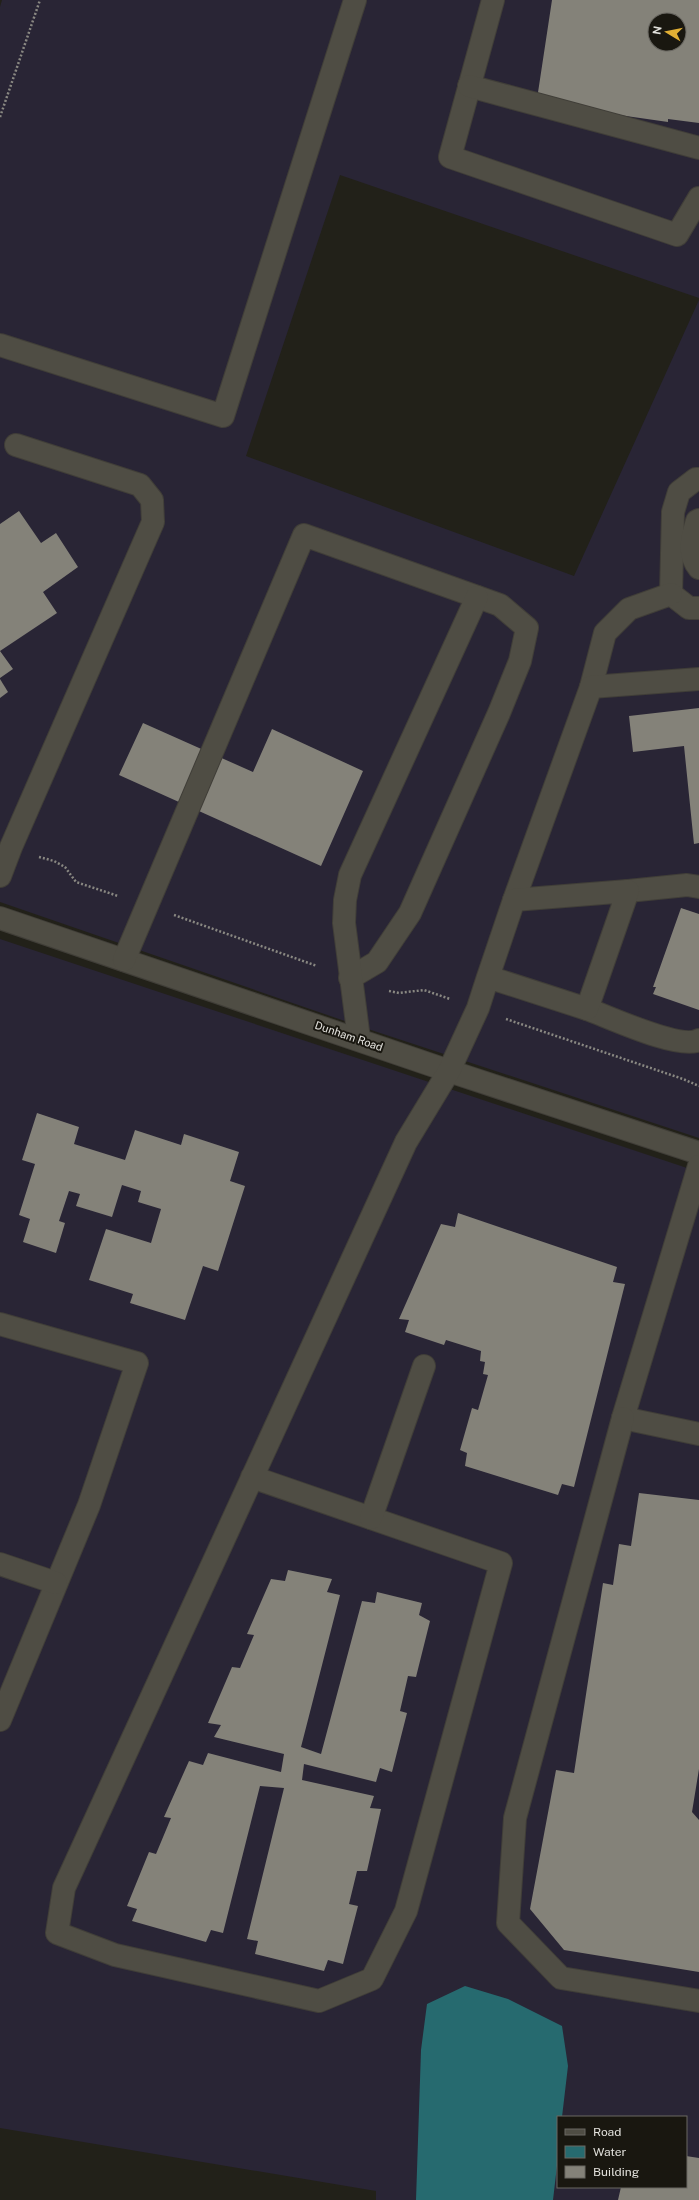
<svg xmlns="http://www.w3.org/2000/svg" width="699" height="2200" viewBox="0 0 699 2200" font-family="'Public Sans',sans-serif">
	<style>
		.commercial { fill: #292535; fill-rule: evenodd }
		.water { fill: #266a6f }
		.building { fill: #848279; fill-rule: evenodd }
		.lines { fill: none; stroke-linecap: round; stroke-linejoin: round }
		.minor-casing { stroke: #403e38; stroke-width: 24 }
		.path { stroke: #898882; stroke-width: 2.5; stroke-dasharray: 2 2; stroke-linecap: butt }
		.minor { stroke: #4f4d44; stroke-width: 22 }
		.labels { text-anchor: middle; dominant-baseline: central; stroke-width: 4; stroke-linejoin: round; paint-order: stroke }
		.street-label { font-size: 11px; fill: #e3e2dd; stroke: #191710 }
	</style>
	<rect width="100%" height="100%" fill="#222119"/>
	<g class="commercial">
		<path d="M2,0H699V298L340,175L246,456L574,576L699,300V1138L368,1029L0,902V7ZM655,20H679V44H655Z"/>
		<path d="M0,939L699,1172V2200H376V2191L0,2128ZM558,2117H686V2187H558Z"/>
	</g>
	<polygon class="water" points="465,1986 508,1999 562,2026 568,2066 562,2117 558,2117 558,2157 553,2200 416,2200 421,2050 427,2004"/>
	<g class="building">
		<path d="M552,0H699V123L668,119V122L584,110L585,106L537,99ZM655,20H679V44H655Z"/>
		<polygon points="19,511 41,543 56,533 78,567 43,592 57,613 0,651 13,669 0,678 0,524"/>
		<polygon points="0,679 8,692 0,698"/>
		<polygon points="699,708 699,843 694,844 684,746 633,752 629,716"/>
		<polygon points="143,723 253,772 272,729 363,771 321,866 119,775"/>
		<polygon points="681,908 699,914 699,1010 653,994 656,987 653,987"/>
		<polygon points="37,1113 79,1127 74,1144 125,1160 135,1130 181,1145 184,1134 239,1152 230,1181 245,1186 218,1271 203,1266 185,1320 130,1303 133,1294 89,1280 106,1229 151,1243 161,1209 138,1202 141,1191 122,1185 112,1217 76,1206 80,1194 69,1191 59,1221 65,1223 56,1253 23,1242 30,1219 19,1215 35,1164 22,1160"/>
		<polygon points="458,1213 617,1267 613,1282 625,1284 574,1487 562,1484 558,1495 465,1466 467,1453 460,1450 472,1408 478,1410 488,1375 483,1374 485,1362 480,1361 481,1351 446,1340 444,1345 405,1332 409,1320 399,1319 441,1224 455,1227"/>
		<polygon points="639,1493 699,1500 699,1769 692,1812 699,1820 699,1972 564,1950 530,1909 556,1770 574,1773 603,1583 613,1585 619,1544 631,1546"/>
		<polygon points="288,1570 332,1579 327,1592 340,1595 301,1747 321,1754 362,1601 375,1603 377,1592 422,1603 419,1615 430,1621 416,1677 408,1676 400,1711 407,1713 392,1772 380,1768 376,1782 304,1764 302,1780 374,1796 370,1808 381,1809 367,1871 357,1871 349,1904 358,1906 343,1964 328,1960 324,1971 255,1954 258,1941 247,1939 284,1788 260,1786 223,1933 211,1930 206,1942 132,1921 137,1909 127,1906 149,1852 156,1854 171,1818 164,1817 189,1761 203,1765 208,1753 281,1772 284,1754 214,1737 221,1725 208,1723 232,1667 240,1668 254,1635 247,1634 271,1579 285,1581"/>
		<polygon points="686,2156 699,2158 699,2200 618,2200 621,2187 686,2187"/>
	</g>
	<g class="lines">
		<g class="minor-casing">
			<g id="minor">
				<polyline points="493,0 450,157 677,235 699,198"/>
				<polyline points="469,86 699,148"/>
				<polyline points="0,345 223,416 355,0"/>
				<polyline points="699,479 696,479 679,492 673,512 671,594 689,608 699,608"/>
				<path d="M699,520L697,521C692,538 687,553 699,568"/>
				<polyline points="591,687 605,633 629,609 671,594"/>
				<polyline points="0,876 11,847 153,522 152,500 140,485 16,445"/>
				<polyline points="628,891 687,885 699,887"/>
				<polyline points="514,900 591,687 699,679"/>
				<polyline points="0,918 449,1071 699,1153"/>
				<polyline points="124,960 304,535 500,605 527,628 520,661 499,713 410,913 377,962 350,978"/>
				<path d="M587,1009C609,1017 679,1050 699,1040"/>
				<polyline points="359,1039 344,923 345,900 350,875 477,597"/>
				<polyline points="699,1166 623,1418 699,1434"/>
				<polyline points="0,1324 137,1363 89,1505 0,1720"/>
				<polyline points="623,1418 515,1818 508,1923 561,1978 699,2001"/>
				<polyline points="252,1477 501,1563 406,1911 372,1979 319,2001 115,1955 57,1933 64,1888 406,1142 449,1071 478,1008 488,977 587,1009 628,891 514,900 488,977"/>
				<polyline points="371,1518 424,1366"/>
				<polyline points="0,1564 56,1583"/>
			</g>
		</g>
		<g class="path">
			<polyline points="0,117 40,0"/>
			<polyline points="39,857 54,861 65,867 76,882 118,896"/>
			<polyline points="174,915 317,966"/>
			<polyline points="389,991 399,993 424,990 450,999"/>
			<polyline points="506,1019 683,1079 699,1086"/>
		</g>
		<use href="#minor" class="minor"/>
	</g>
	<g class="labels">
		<g class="street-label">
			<text transform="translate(349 1036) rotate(19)">Dunham Road</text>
		</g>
	</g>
	<rect x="557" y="2116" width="130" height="72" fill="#191710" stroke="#6a6862"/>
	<rect x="565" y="2129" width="20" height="6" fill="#4f4d44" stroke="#6a6862"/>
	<text x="593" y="2136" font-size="12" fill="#e3e2dd">Road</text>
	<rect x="565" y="2146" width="20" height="12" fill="#266a6f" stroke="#6a6862"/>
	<text x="593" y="2156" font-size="12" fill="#e3e2dd">Water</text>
	<rect x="565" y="2166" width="20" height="12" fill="#848279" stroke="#6a6862"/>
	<text x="593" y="2176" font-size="12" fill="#e3e2dd">Building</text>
	<g transform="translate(667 32) rotate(280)"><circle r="19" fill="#191710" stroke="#6a6862"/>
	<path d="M0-3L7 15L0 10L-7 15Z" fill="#e1af34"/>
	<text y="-6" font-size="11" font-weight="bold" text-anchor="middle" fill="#e3e2dd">N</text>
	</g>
</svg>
